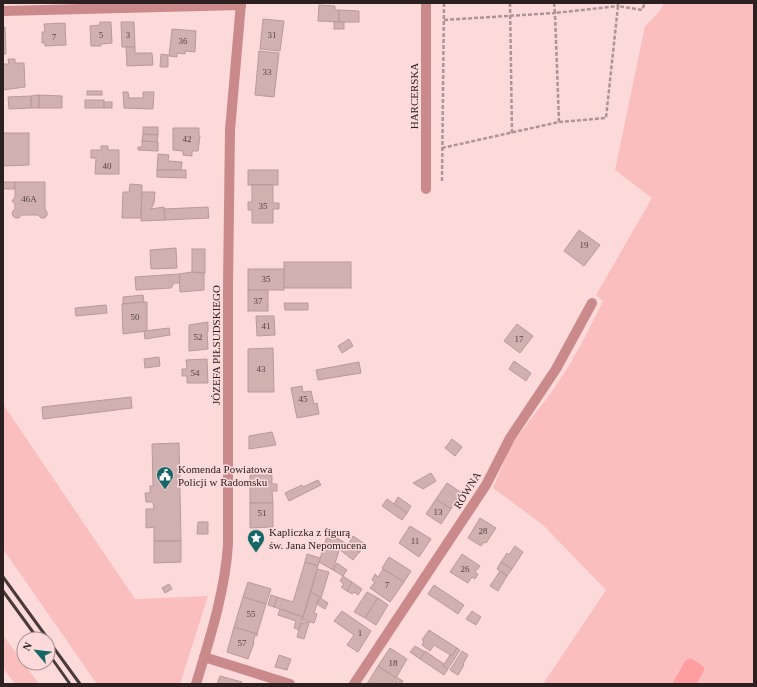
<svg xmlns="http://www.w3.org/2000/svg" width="757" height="687" viewBox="0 0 757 687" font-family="'Times New Roman',serif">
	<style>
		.green { fill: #fbbebf }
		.water { fill: #ff9da1 }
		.building { fill: #d1b0b0; stroke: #ba9999 }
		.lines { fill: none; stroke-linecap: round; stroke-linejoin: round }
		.path { stroke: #af9494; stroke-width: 2.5; stroke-dasharray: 4 2; stroke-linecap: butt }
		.minor { stroke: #ca898b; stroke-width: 10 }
		.tertiary { stroke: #ca898b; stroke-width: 10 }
		.rail { stroke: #4a3a3a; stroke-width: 3 }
		.labels { text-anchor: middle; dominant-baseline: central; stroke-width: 3; stroke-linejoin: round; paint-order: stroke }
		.number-label { font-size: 9px; fill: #564444 }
		.street-label { font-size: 11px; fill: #2d2020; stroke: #fcdada }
		.poi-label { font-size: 11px; fill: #2d2020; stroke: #fcdada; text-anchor: start }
	</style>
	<rect width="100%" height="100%" fill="#fcdada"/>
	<g class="green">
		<polygon points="664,3 754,3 754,684 697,684 705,669 685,661 672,684 543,684 606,590 543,525 493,488 510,447 529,421 548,397 567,369 584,339 603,301 596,295 652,198 615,170 645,26 659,12"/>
		<polygon points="3,404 135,599 208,596 180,684 97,684 3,549"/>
		<polygon points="3,635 39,684 15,684 3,668"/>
	</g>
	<polygon class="water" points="690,658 700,664 705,669 697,684 672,684 685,661"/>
	<g class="building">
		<polygon points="319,5 335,6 335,10 339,10 339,22 318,21"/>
		<polygon points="339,10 359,11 359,22 339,22"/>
		<polygon points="263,19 284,21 280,51 260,49"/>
		<polygon points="100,22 111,22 112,43 101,44 101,46 91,46 90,26 100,25"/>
		<polygon points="121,22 134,22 135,47 122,47"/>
		<rect x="334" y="22" width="10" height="7"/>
		<polygon points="65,23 66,45 45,46 45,43 42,43 42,32 45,32 44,24"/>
		<polygon points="3,27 5,27 6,54 3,54"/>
		<polygon points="172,29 196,31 195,52 185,51 185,54 177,53 177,57 169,56"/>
		<polygon points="126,47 135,47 135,53 152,53 153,65 127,66"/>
		<polygon points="259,51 279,53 274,97 255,95"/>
		<polygon points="161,54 168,55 168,67 160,67"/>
		<polygon points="8,59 15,59 15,63 24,63 25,87 3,90 3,64 9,64"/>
		<rect x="87" y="91" width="15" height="4"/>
		<polygon points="123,92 128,92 129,98 143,98 143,92 154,92 153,109 124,108"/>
		<polygon points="39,95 62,96 62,108 39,108"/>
		<polygon points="39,95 39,108 31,108 31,96"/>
		<polygon points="31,96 31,108 9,109 8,97"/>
		<rect x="85" y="100" width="19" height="8"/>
		<rect x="104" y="102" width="8" height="6"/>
		<polygon points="143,127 158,127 158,135 143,134"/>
		<polygon points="173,128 199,128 199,136 200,136 198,151 192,151 192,156 183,155 183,151 173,150"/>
		<polygon points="3,133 29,133 29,165 3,166"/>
		<polygon points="143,134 158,135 157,142 142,141"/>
		<polygon points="142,141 158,142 158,151 138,150 138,147 142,147"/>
		<polygon points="101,146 108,146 108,150 119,150 119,174 95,174 96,158 91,158 91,150 101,150"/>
		<polygon points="158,154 169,155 168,161 182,162 181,170 157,170"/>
		<polygon points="157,170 186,170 186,178 157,177"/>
		<rect x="248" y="170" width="30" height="15"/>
		<rect x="3" y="182" width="12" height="7"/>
		<polygon points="15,182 45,182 45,209 47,212 47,215 45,218 41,218 38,215 21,215 19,218 15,218 13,216 12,212 15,209 15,204 12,201 15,197"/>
		<polygon points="130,184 142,185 141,218 122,218 123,192 129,192"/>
		<polygon points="252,185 273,185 273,203 279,203 279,209 273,209 273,223 252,223 252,210 248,210 248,202 252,202"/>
		<polygon points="142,192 155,192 154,203 151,209 164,207 165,220 141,221"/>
		<polygon points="208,207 209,218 165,220 164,209"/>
		<polygon points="579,230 600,245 584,266 564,251"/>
		<polygon points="176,248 177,268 151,269 150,250"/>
		<rect x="192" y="249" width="13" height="24"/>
		<rect x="284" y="262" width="67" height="26"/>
		<rect x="248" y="269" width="36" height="21"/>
		<polygon points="192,272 204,273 204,290 180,292 179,274"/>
		<polygon points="179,274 180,283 174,283 171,288 136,290 135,277"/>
		<rect x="248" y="290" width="20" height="21"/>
		<polygon points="143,295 144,302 123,304 123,297"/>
		<polygon points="147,302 147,331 123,334 122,304"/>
		<polygon points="284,303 308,303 308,310 285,310"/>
		<polygon points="106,305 107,313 76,316 75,308"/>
		<polygon points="256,316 274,316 275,335 257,336"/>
		<polygon points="208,322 208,332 207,332 208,349 189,351 189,325"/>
		<polygon points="517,324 533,336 520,353 504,341"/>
		<polygon points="169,328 170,335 145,339 144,331"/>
		<polygon points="349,339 353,346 342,353 338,346"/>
		<polygon points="273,348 274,392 248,392 248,349"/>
		<polygon points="159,357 160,366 145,368 144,359"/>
		<polygon points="207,359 208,383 187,383 187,376 182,376 182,369 187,369 186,360"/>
		<polygon points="514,361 531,373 526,381 509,369"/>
		<polygon points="359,362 361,373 318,380 316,370"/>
		<polygon points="302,386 303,392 311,391 314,404 317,403 319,414 297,418 291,388"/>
		<polygon points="131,397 132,408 43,419 42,407"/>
		<polygon points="272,432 276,445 249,449 249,436"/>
		<polygon points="452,439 462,447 455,456 445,448"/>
		<polygon points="179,443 181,541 154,541 154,527 146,528 146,509 154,509 153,502 146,502 145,493 150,493 150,486 153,486 152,444"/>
		<polygon points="431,473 436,481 423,489 413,483"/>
		<polygon points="250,475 272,475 272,484 277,484 277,491 272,491 273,503 250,503"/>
		<polygon points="318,480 321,485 289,501 285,493 302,485 303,487"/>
		<polygon points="447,483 462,493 451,509 436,499"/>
		<polygon points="398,497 411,506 407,513 394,504"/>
		<polygon points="387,499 407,513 402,520 382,506"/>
		<polygon points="436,499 451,509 441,524 426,514"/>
		<polygon points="250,503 273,503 273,527 250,528"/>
		<polygon points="480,518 496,528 486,543 484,542 481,546 468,538"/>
		<polygon points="198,522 208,522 208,534 197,534"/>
		<polygon points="410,526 431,539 419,557 399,543"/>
		<polygon points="328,533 342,541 333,570 319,562"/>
		<polygon points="353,536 365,544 359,553 348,545"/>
		<polygon points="154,541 181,541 181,562 154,563"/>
		<polygon points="342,541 359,552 353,560 339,549"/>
		<polygon points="515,546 523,552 512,569 501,562 507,553 509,555"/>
		<polygon points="307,554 320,558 318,566 305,562"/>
		<polygon points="462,554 480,566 475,572 478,574 475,579 472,577 468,583 450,572"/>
		<polygon points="389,557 411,571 404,582 382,568"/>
		<polygon points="305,562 318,566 303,617 274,607 277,597 293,602"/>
		<polygon points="501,562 512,569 507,576 497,569"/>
		<polygon points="337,563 347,570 343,576 333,570"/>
		<polygon points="317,569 329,572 321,598 311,592"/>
		<polygon points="383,569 404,582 390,602 370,588 375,582 372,580 375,574 378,577"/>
		<polygon points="500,571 507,576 498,591 490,586"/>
		<polygon points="343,576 352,582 347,591 341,587 344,584 340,581"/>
		<polygon points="248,582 271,589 266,604 243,597"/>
		<polygon points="352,582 362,589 358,595 354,592 352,594 347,591"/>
		<polygon points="169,584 172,589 165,593 162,588"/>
		<polygon points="434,585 464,605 458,614 428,594"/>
		<polygon points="311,592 319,597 314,613 317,614 314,623 302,620"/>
		<polygon points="367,592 378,598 365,618 354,612"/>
		<polygon points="271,595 277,597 274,607 268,605"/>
		<polygon points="243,597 266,604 257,634 234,627"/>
		<polygon points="320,598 328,603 325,609 317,604"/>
		<polygon points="378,598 388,605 376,625 365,618"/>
		<polygon points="280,609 303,617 299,630 294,628 296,621 278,615"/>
		<polygon points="342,611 371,631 358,652 347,645 354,635 334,621"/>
		<polygon points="472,611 481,617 476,625 466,619"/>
		<polygon points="303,622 309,623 304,639 297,637 301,623 303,624"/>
		<polygon points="234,627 257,634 257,636 255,635 253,643 254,643 248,659 227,652"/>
		<polygon points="429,630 457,648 452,656 434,645 430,651 422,645 424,641 422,640"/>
		<polygon points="415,646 425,652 420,659 410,652"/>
		<polygon points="390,648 407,659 396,678 378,666"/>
		<polygon points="457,648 460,650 448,669 443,666 450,655 452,656"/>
		<polygon points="425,651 444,664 443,666 448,669 444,675 420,659"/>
		<polygon points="462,651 468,655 463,664 464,665 458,675 450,670"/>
		<polygon points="279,655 291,659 287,670 275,667"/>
		<polygon points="378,666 396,678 396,677 403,681 401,684 398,684 393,681 392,684 367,684"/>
		<polygon points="220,676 242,682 241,684 217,684"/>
	</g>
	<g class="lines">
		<g class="path">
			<polyline points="510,3 512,133"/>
			<polyline points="554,3 555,13 618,6 618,3"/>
			<polyline points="559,122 606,118 618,6 642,10 645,3"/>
			<polyline points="442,148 559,122 555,13 443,20"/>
			<polyline points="442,181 444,3"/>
		</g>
		<g class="minor">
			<polyline points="3,11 241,5"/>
			<polyline points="426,189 426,3"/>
			<polyline points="204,657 290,684"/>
			<polyline points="354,684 486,485 510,438 556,369 592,303"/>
		</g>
		<path class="tertiary" d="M196,684C210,638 225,592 228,544V286L230,130L241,3"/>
		<g class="rail">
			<polyline points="3,577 48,639"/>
			<polyline points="3,591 38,639"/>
			<polyline points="48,640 80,684"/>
			<polyline points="48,653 70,684"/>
		</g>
	</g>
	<defs>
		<g id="civic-pin" transform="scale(0.9)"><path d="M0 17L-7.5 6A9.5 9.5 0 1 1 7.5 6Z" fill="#166567" stroke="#fcdada"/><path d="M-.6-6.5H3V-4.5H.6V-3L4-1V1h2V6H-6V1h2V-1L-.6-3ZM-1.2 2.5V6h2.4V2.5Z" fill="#fff"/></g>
		<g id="sight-pin" transform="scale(0.9)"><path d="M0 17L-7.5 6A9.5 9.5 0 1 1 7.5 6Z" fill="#166567" stroke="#fcdada"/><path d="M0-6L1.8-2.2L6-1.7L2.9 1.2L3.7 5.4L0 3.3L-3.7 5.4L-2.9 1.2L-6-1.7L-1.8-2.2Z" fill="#fff"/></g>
	</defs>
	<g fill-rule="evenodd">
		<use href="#civic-pin" x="165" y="475"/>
		<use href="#sight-pin" x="256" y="538"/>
	</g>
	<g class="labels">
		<g class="number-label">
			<text x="101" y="35">5</text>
			<text x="128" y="35">3</text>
			<text x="272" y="35">31</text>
			<text x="54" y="37">7</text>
			<text x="183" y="41">36</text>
			<text x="267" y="72">33</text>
			<text x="187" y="139">42</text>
			<text x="107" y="166">40</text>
			<text x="29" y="199">46A</text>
			<text x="263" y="206">35</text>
			<text x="584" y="245">19</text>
			<text x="266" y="279">35</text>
			<text x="258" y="301">37</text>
			<text x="135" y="317">50</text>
			<text x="266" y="326">41</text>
			<text x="198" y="337">52</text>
			<text x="519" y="339">17</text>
			<text x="261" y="369">43</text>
			<text x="195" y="373">54</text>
			<text x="303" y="399">45</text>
			<text x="438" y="512">13</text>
			<text x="262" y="513">51</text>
			<text x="483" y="531">28</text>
			<text x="415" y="541">11</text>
			<text x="465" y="569">26</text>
			<text x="387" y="585">7</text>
			<text x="251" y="614">55</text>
			<text x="360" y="633">1</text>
			<text x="242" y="643">57</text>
			<text x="393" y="663">18</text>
		</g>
		<g class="street-label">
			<text transform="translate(414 96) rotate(-90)">HARCERSKA</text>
			<text transform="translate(216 345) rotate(-90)">JÓZEFA PIŁSUDSKIEGO</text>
			<text transform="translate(467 490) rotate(-58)">RÓWNA</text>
		</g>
		<g class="poi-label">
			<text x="178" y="469">Komenda Powiatowa<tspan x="178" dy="13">Policji w Radomsku</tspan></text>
			<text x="269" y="532">Kapliczka z figurą<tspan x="269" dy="13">św. Jana Nepomucena</tspan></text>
		</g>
	</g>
	<rect width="757" height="687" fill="none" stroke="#2d2020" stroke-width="8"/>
	<g transform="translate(36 651) rotate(298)"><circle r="19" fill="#fcdada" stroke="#a99090"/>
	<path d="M0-3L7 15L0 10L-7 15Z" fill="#166567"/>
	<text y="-6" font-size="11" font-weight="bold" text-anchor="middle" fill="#2d2020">N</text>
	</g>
</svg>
